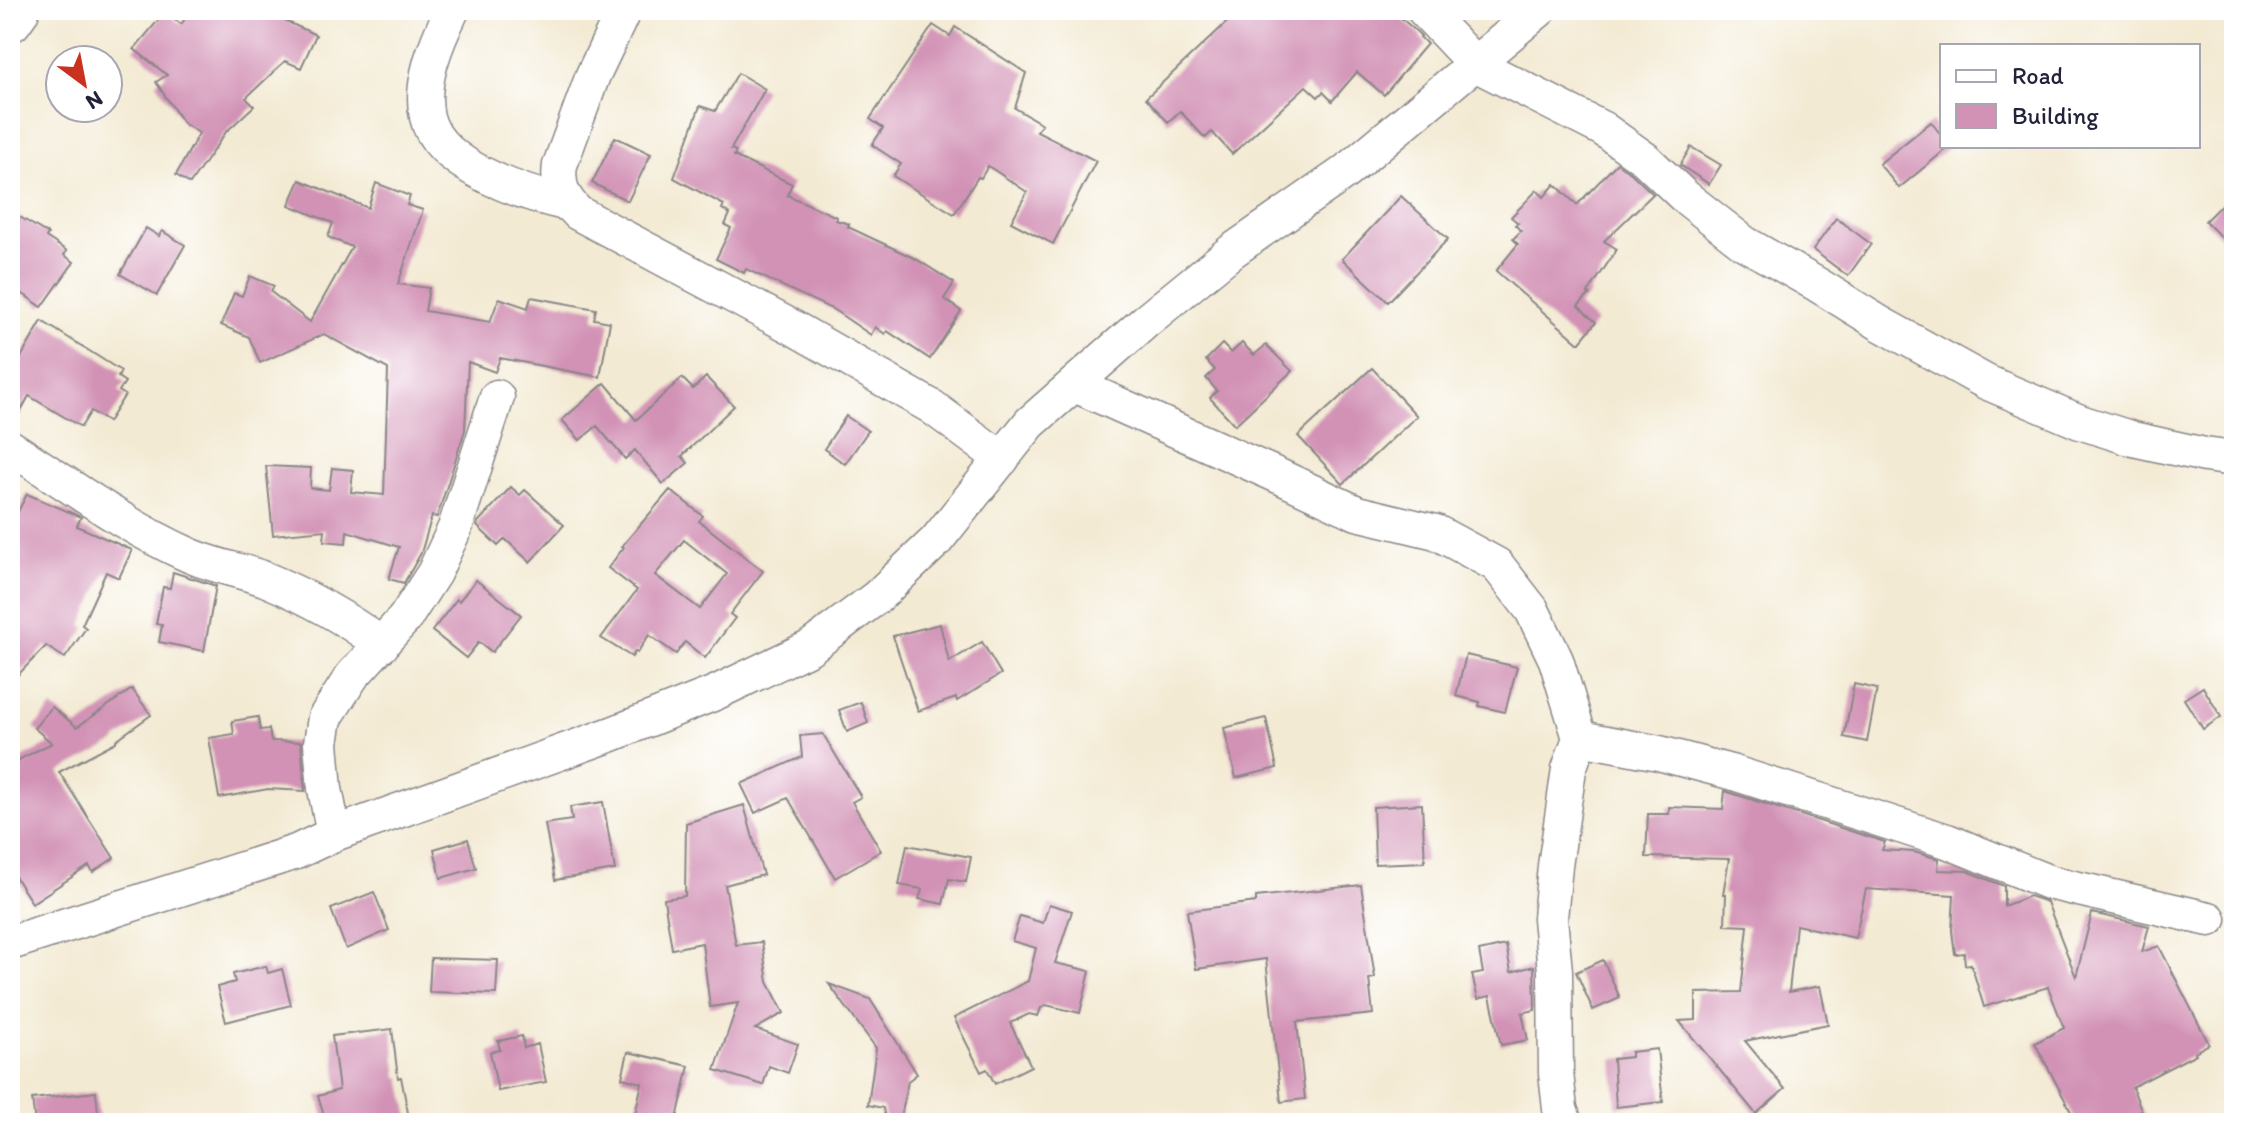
<svg xmlns="http://www.w3.org/2000/svg" width="2244" height="1133" viewBox="0 0 2244 1133" font-family="Itim,sans-serif">
	<style>
		.building { fill: #d292b5; fill-rule: evenodd }
		.lines { fill: none; stroke-linecap: round; stroke-linejoin: round }
		.street-casing { stroke: #8a8687; stroke-width: 37 }
		.secondary-casing { stroke: #8a8687; stroke-width: 47 }
		.street { stroke: #fff; stroke-width: 34 }
		.secondary { stroke: #fff; stroke-width: 44 }
	</style>
	<rect width="100%" height="100%" fill="#fff"/>
	<filter id="ink" filterUnits="userSpaceOnUse"><feTurbulence type="fractalNoise" baseFrequency=".0125" numOctaves="2"/><feDisplacementMap in="SourceGraphic" scale="16" xChannelSelector="R" yChannelSelector="G"/><feConvolveMatrix kernelMatrix="1 2 1 2 8 2 1 2 1" color-interpolation-filters="sRGB"/></filter>
	<filter id="wash" filterUnits="userSpaceOnUse"><feTurbulence type="fractalNoise" baseFrequency=".006" numOctaves="4" result="noise"/><feDisplacementMap in="SourceGraphic" scale="32" xChannelSelector="R" yChannelSelector="G"/><feGaussianBlur stdDeviation="1.8" result="paint"/><feColorMatrix in="noise" values="0 0 0 0 0 0 0 0 0 0 0 0 0 0 0 0 0 1.4 0 .05"/><feComposite in="paint" operator="in"/></filter>
	<g filter="url(#wash)">
		<rect width="100%" height="100%" fill="#f3ead3"/>
		<g id="blocks">
			<g class="building">
				<polygon points="192,10 262,10 316,35 301,68 285,61 246,98 254,106 226,132 190,184 176,175 199,133 183,123 156,82 167,75 134,49 165,12 181,24"/>
				<polygon points="1240,10 1392,10 1417,32 1421,36 1420,37 1427,44 1384,95 1357,72 1332,101 1323,92 1318,97 1306,86 1232,154 1212,132 1205,138 1180,111 1168,122 1146,98"/>
				<polygon points="933,25 950,36 955,27 1026,73 1015,108 1042,124 1037,131 1096,161 1053,244 1011,222 1027,192 988,166 981,178 978,177 954,214 893,176 901,164 872,145 883,128 870,119"/>
				<polygon points="738,73 765,89 731,149 736,151 734,156 792,184 787,195 837,217 836,220 849,224 848,227 916,259 954,283 944,299 961,311 930,359 887,331 885,334 875,327 871,335 834,310 746,269 744,273 716,259 731,228 725,225 730,214 722,209 724,205 674,178 700,106 715,111"/>
				<polygon points="1931,122 1942,136 1942,146 1950,146 1899,188 1879,164"/>
				<polygon points="615,137 651,154 628,201 592,183"/>
				<polygon points="1691,147 1721,165 1709,184 1680,165"/>
				<polygon points="1617,163 1632,174 1653,194 1604,241 1617,249 1588,293 1590,294 1578,306 1596,322 1579,343 1496,271 1518,244 1513,239 1521,231 1515,225 1518,223 1511,217 1537,190 1544,197 1555,184 1577,205"/>
				<polygon points="300,180 368,208 376,183 410,196 407,205 423,210 398,284 429,288 425,311 490,322 499,298 528,308 531,297 596,309 594,319 610,322 600,377 500,358 495,372 468,362 465,430 437,517 432,516 421,553 404,583 389,579 399,547 347,531 346,543 324,541 325,530 273,535 266,466 311,468 310,488 329,490 332,468 353,470 351,492 384,495 388,369 324,334 260,363 249,337 221,325 234,293 242,296 250,276 274,286 271,292 310,322 352,247 328,237 333,223 289,205"/>
				<polygon points="2234,192 2234,250 2205,221"/>
				<polygon points="1401,196 1448,239 1388,302 1342,259"/>
				<polygon points="10,211 48,234 46,237 67,251 64,255 74,262 42,307 10,285"/>
				<polygon points="1836,218 1871,244 1848,276 1813,250"/>
				<polygon points="146,228 159,236 162,231 185,245 157,295 120,274"/>
				<polygon points="42,321 121,371 118,377 125,382 119,391 125,395 108,422 91,411 81,427 29,396 12,427 10,427 10,376"/>
				<polygon points="1242,343 1254,355 1266,345 1292,371 1235,425 1210,398 1217,391 1206,378 1215,370 1206,360 1222,344 1231,353"/>
				<polygon points="1372,368 1417,416 1343,484 1298,436"/>
				<polygon points="706,377 734,406 682,456 688,463 663,484 635,450 625,459 597,426 580,440 562,420 605,383 636,420 682,378 693,389"/>
				<polygon points="846,416 868,431 845,464 824,449"/>
				<polygon points="511,487 520,495 525,490 564,525 530,562 505,539 498,546 477,526 478,522"/>
				<path d="M670,490L703,516L699,521L763,571L730,614L735,618L705,658L685,642L676,654L649,635L637,653L635,651L632,657L601,638L637,590L608,568L624,547L622,546ZM684,540L727,574L700,609L655,575Z"/>
				<polygon points="27,494 81,517 77,526 132,550 119,578 106,572 82,625 86,628 65,658 46,646 10,683 10,527"/>
				<polygon points="173,572 216,586 204,651 159,642 162,625 156,624 163,587 170,588"/>
				<polygon points="476,580 521,615 492,652 479,642 466,658 432,631 457,599 459,601"/>
				<polygon points="940,624 949,662 982,642 1001,674 957,701 956,698 918,711 893,636"/>
				<polygon points="1466,655 1517,667 1505,712 1479,706 1480,702 1456,696"/>
				<polygon points="1854,684 1877,689 1867,742 1844,737"/>
				<polygon points="2203,687 2221,717 2203,729 2184,699"/>
				<polygon points="132,689 151,715 116,740 116,742 59,772 114,858 93,872 89,866 32,903 10,869 10,776 20,759 52,743 34,728 52,707 77,727"/>
				<polygon points="861,702 868,723 847,732 839,710"/>
				<polygon points="258,717 260,730 269,729 271,741 301,742 305,791 268,789 219,798 209,738 234,734 232,721"/>
				<polygon points="1266,718 1277,768 1236,778 1224,728"/>
				<polygon points="823,734 861,797 852,802 881,851 835,878 788,798 755,813 741,784 802,757 800,736"/>
				<polygon points="1725,791 1885,842 1882,850 1914,852 1939,859 1938,870 1967,871 2004,886 2004,906 2029,896 2047,902 2076,977 2092,913 2149,926 2142,952 2159,946 2209,1044 2195,1052 2196,1054 2132,1087 2147,1123 2077,1123 2035,1043 2064,1028 2048,987 1984,1007 1971,964 1965,965 1964,953 1955,954 1952,931 1954,895 1866,889 1855,938 1796,925 1789,992 1820,986 1828,1024 1745,1041 1785,1089 1756,1114 1679,1021 1696,1020 1696,993 1741,992 1748,926 1725,925 1726,894 1723,894 1729,859 1646,857 1648,814 1669,814 1669,807 1723,809"/>
				<polygon points="603,802 615,870 555,880 545,824 572,820 570,807"/>
				<polygon points="1422,804 1425,862 1375,864 1373,807"/>
				<polygon points="744,805 763,875 725,885 736,945 762,942 768,982 784,1013 755,1029 798,1044 788,1073 769,1066 763,1085 715,1070 738,1003 710,1007 702,943 672,949 664,899 685,896 686,823"/>
				<polygon points="468,839 476,868 441,878 434,849"/>
				<polygon points="907,845 971,857 966,882 949,879 943,904 919,899 922,889 899,885"/>
				<polygon points="1361,885 1375,978 1369,979 1373,1014 1297,1022 1305,1099 1281,1102 1266,959 1196,969 1187,911 1256,902 1256,897"/>
				<polygon points="374,892 389,930 346,949 331,909"/>
				<polygon points="1049,904 1072,911 1055,963 1090,971 1080,1013 1046,1005 1041,1008 1038,1016 1029,1014 1010,1023 1031,1066 995,1084 987,1069 981,1072 954,1018 1028,981 1036,948 1012,941 1020,916 1043,923"/>
				<polygon points="1506,945 1511,972 1534,966 1535,1010 1522,1013 1528,1040 1501,1045 1490,996 1478,999 1472,975 1483,973 1479,951"/>
				<polygon points="431,958 498,960 496,994 429,992"/>
				<polygon points="1603,960 1620,998 1593,1010 1576,972"/>
				<polygon points="266,966 268,973 282,969 291,1005 226,1022 217,987 235,982 233,974"/>
				<polygon points="829,984 870,999 917,1074 908,1081 900,1123 886,1123 883,1108 868,1105 876,1048"/>
				<polygon points="392,1029 398,1078 401,1077 410,1123 326,1123 318,1096 339,1090 332,1036"/>
				<polygon points="522,1036 524,1048 538,1044 546,1082 498,1091 490,1052 500,1050 498,1041"/>
				<polygon points="1657,1049 1663,1102 1616,1107 1613,1059 1631,1057 1631,1052"/>
				<polygon points="628,1052 689,1066 676,1123 635,1114 642,1083 622,1078"/>
				<polygon points="96,1092 99,1123 35,1123 32,1099"/>
			</g>
		</g>
	</g>
	<g filter="url(#ink)">
		<use href="#blocks" fill-opacity="0" stroke="#8a8687" stroke-width="2"/>
		<g class="lines">
			<g class="street-casing">
				<g id="street">
					<path d="M452,10C437,41 419,82 427,117C438,167 525,194 569,204"/>
					<path d="M624,10L593,75L560,165C557,186 563,198 578,213L792,327L932,407L1002,459"/>
					<polyline points="1424,10 1475,64 1603,129 1645,159 1684,196 1744,243 1818,285 1881,324 1986,382 2080,422 2133,439 2205,455 2234,459"/>
					<polyline points="1075,385 1281,477 1357,513 1436,532 1497,565 1532,610 1556,660 1580,738 1569,769 1555,866 1550,918 1555,971 1556,1073 1560,1109 1565,1123"/>
					<path d="M10,447C68,484 126,527 189,555C213,566 240,570 265,579C306,596 346,618 382,645"/>
					<polyline points="1580,738 1659,753 1734,773 1947,841 2048,882 2209,919"/>
					<polyline points="334,834 325,789 321,743 325,718 352,676 405,618 434,573 455,528 497,397"/>
					<polyline points="10,943 296,852 334,834 612,734 715,693 809,648 877,597 936,541 1030,423 1146,321 1232,251 1344,173 1539,10"/>
				</g>
			</g>
			<g class="secondary-casing">
				<polyline id="secondary" points="10,20 17,10"/>
			</g>
			<use href="#street" class="street"/>
			<use href="#secondary" class="secondary"/>
		</g>
	</g>
	<rect width="2244" height="1133" fill="none" stroke="#fff" stroke-width="40"/>
	<rect x="1940" y="44" width="260" height="104" fill="#ffffff" stroke="#a7a7b1" stroke-width="2"/>
	<rect x="1956" y="70" width="40" height="12" fill="#ffffff" stroke="#a7a7b1" stroke-width="2"/>
	<text x="2012" y="84" font-size="24" fill="#22223b">Road</text>
	<rect x="1956" y="104" width="40" height="24" fill="#d292b5" stroke="#a7a7b1" stroke-width="2"/>
	<text x="2012" y="124" font-size="24" fill="#22223b">Building</text>
	<g transform="translate(84 84) rotate(148)"><circle r="38" fill="#ffffff" stroke="#a7a7b1" stroke-width="2"/>
	<path d="M0-6L14 30L0 20L-14 30Z" fill="#c8321e"/>
	<text y="-12" font-size="22" font-weight="bold" text-anchor="middle" fill="#22223b">N</text>
	</g>
</svg>
